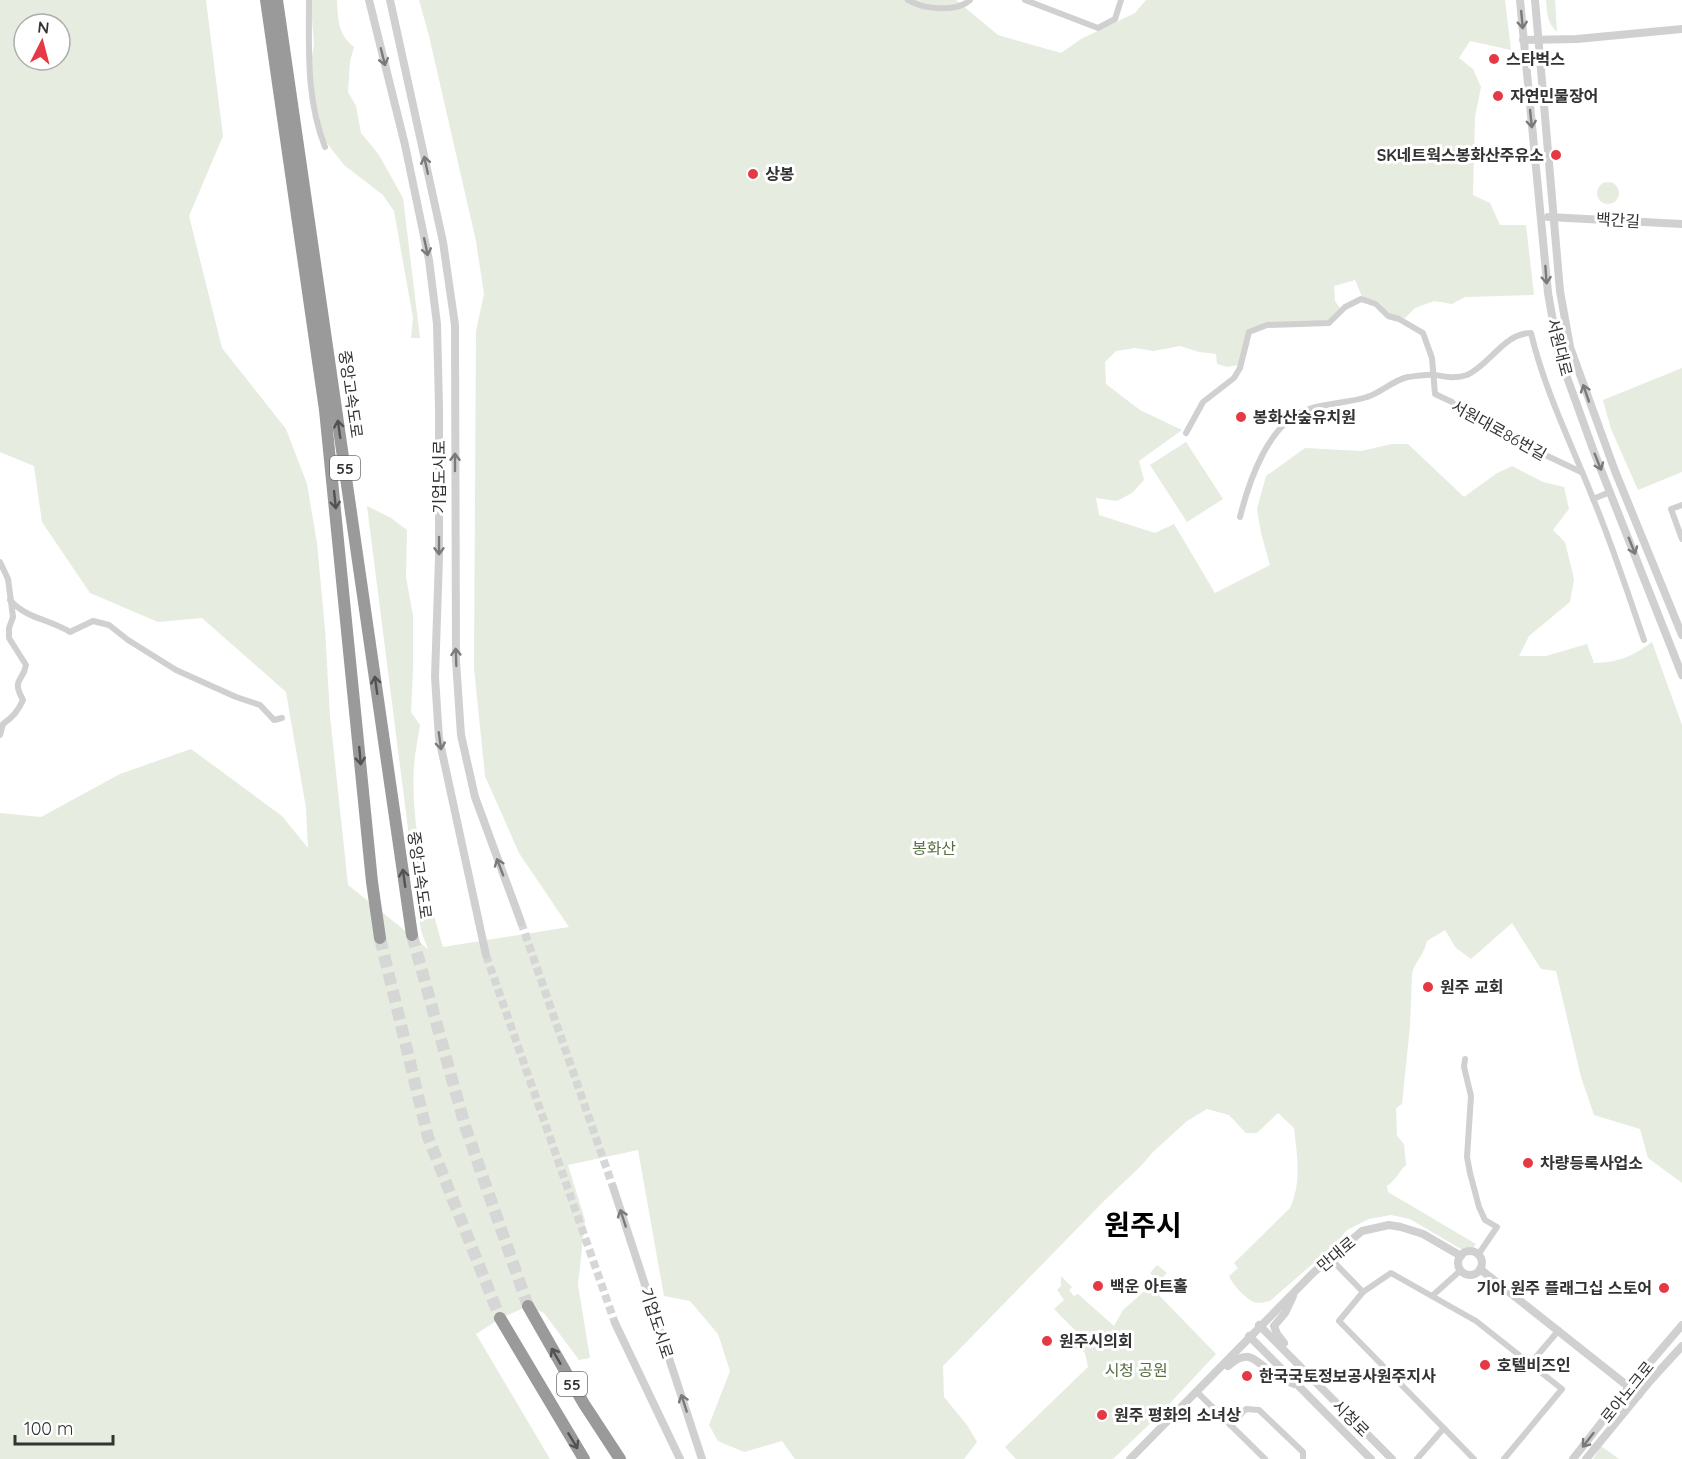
<svg xmlns="http://www.w3.org/2000/svg" width="1682" height="1459" viewBox="0 0 1682 1459" font-family="Quicksand,'Noto Sans KR',sans-serif">
	<style>
		.green { fill: #e6ecdf; fill-rule: evenodd }
		.lines { fill: none; stroke-linecap: round; stroke-linejoin: round }
		.tertiary-tunnel { stroke: #d6d6d6; stroke-width: 8; stroke-dasharray: 8 4; stroke-linecap: butt }
		.motorway-tunnel { stroke: #d6d6d6; stroke-width: 12; stroke-dasharray: 12 6; stroke-linecap: butt }
		.minor { stroke: #d0d0d0; stroke-width: 6 }
		.tertiary { stroke: #d0d0d0; stroke-width: 8 }
		.motorway { stroke: #9a9a9a; stroke-width: 12 }
		.oneway { stroke: #7a7a7a }
		.oneway2 { stroke: #525252 }
		.poi-dot { fill: #e63946; stroke: #fff; stroke-width: 2 }
		.labels { text-anchor: middle; dominant-baseline: central; stroke-width: 6; stroke-linejoin: round; paint-order: stroke }
		.shield { fill: #fff; stroke: #707070; stroke-width: 1.5 }
		.shield-label { font-size: 15px; font-weight: bold; fill: #333 }
		.poi-label { font-size: 16px; font-weight: bold; fill: #333; stroke: #fff; text-anchor: start }
		.street-label { font-size: 16px; fill: #333; stroke: #fff }
		.park-label { font-size: 16px; fill: #56703f; stroke: #fff }
		.town-label { font-size: 28px; font-weight: bold; fill: #000; stroke: #fff }
	</style>
	<rect width="100%" height="100%" fill="#fff"/>
	<g class="green">
		<path d="M0,0H206L223,136L189,216L222,348L286,429L307,484L317,543L325,629L330,716L348,885L428,949L421,931L367,506L391,518L407,530L406,577L413,616V669L411,712L420,725C418,738 415,752 414,766C410,822 427,894 443,947L569,927L519,853L485,776L474,668L476,331L484,294L476,241L429,36L419,0H956L998,35L1061,53L1081,39L1135,13L1146,0H1505L1511,50L1470,41L1459,58L1473,69L1481,87L1475,117L1473,195L1490,203L1500,225H1526L1534,295L1465,297L1452,304L1434,301L1415,308L1405,318L1389,314L1378,301L1363,299L1355,280L1334,286L1335,301L1342,311L1328,322H1281L1252,330L1239,365L1227,367L1217,364L1216,354L1199,352L1180,346L1153,351L1135,348L1116,351L1105,362L1106,384L1140,410L1182,430L1139,461L1144,480L1132,493L1117,501L1096,498L1099,515L1155,533L1174,524L1215,593L1270,565L1261,533L1257,509L1266,476L1305,448L1361,451L1392,444H1408L1464,497L1497,473L1512,466L1543,482L1564,487L1569,509L1553,530L1565,542L1574,579L1570,602L1529,636L1519,656H1546L1587,644L1594,663C1620,662 1631,657 1652,642L1682,725V1183L1648,1158L1640,1129L1594,1115L1581,1077L1556,971L1541,969L1512,923L1471,959L1456,948L1445,930L1427,941C1424,954 1416,961 1412,973L1410,1026L1402,1104L1396,1108L1397,1136L1404,1144L1406,1165C1398,1172 1397,1179 1387,1186L1388,1192L1476,1244L1470,1252H1466L1410,1219L1391,1215L1369,1219L1347,1230L1333,1246L1270,1301C1264,1302 1259,1304 1254,1302C1246,1299 1232,1284 1229,1276L1238,1268L1234,1263L1290,1208C1302,1182 1297,1155 1294,1128L1278,1113L1257,1133H1246L1229,1115L1207,1109L1187,1121L1153,1152L1141,1166L1105,1200L943,1366L944,1397L967,1425L977,1442L964,1459H795L782,1441L744,1452L718,1441L709,1425L730,1371L718,1334L690,1301L664,1296L638,1150L568,1165L585,1220L578,1285L590,1358L579,1360L544,1313L528,1306L501,1318L476,1334L550,1459H0V813L41,817L120,774L191,749L282,816L308,848L306,808L286,692L202,618L158,622L90,593L42,522L34,466L0,452ZM24,24H60V60H24Z"/>
		<path d="M310,0H337C338,19 338,35 354,47L350,61L348,92L356,106L361,133L379,155L403,198L420,338H411L413,318L394,211L383,195L344,165L320,134L310,70L314,44L312,19L308,4Z"/>
		<path d="M1546,0H1555L1557,32C1547,23 1547,13 1546,0Z"/>
		<circle cx="1608" cy="193" r="11"/>
		<polygon points="1682,368 1682,472 1638,490 1611,429 1603,400"/>
		<polygon points="1186,442 1223,499 1187,522 1150,465"/>
		<polygon points="1157,1265 1167,1273 1159,1281 1150,1273"/>
		<polygon points="1061,1276 1072,1287 1069,1290 1074,1296 1078,1294 1114,1326 1123,1310 1150,1286 1216,1354 1157,1417 1113,1459 1016,1459 1005,1447 1088,1367 1085,1353 1080,1349 1072,1349 1072,1346 1079,1339 1079,1334 1054,1309 1064,1300 1057,1290 1061,1286"/>
		<polygon points="1601,1446 1619,1459 1593,1459"/>
	</g>
	<g class="lines">
		<g class="tertiary-tunnel">
			<polyline points="521,922 613,1187"/>
			<polyline points="486,955 615,1323"/>
		</g>
		<g class="motorway-tunnel">
			<polyline points="412,935 465,1126 528,1306"/>
			<polyline points="380,938 428,1137 500,1318"/>
		</g>
		<g class="minor">
			<path d="M309,0C309,50 306,99 325,147"/>
			<path d="M908,0C923,9 956,13 970,0"/>
			<polyline points="1025,0 1098,28 1115,19 1121,0"/>
			<polyline points="1186,433 1203,402 1234,378 1240,368 1249,332 1267,325 1329,323 1345,307 1361,299 1376,304 1388,316 1399,319 1423,333 1432,358 1435,394 1452,402 1458,408 1473,414 1495,431 1581,472"/>
			<polyline points="1593,499 1610,492"/>
			<polyline points="1682,505 1671,509 1682,539"/>
			<path d="M1240,517C1249,481 1269,421 1309,409C1327,403 1348,403 1367,397C1381,393 1393,380 1408,377C1416,376 1427,374 1435,375C1446,377 1456,379 1467,375C1490,365 1504,333 1531,333C1545,392 1572,445 1594,501C1613,547 1628,594 1644,640"/>
			<path d="M0,562L8,579L13,617L9,628V638L26,665C23,683 11,678 23,700C18,711 13,717 3,724L0,735"/>
			<path d="M10,600C27,619 49,619 70,632L93,621L109,625L128,640L176,670L236,697L260,705L274,720L282,718"/>
			<polyline points="1465,1059 1464,1067 1471,1096 1467,1157 1470,1173 1479,1207 1485,1220 1497,1227 1478,1255"/>
			<polyline points="1330,1258 1363,1292"/>
			<polyline points="1432,1296 1461,1270"/>
			<polyline points="1530,1364 1559,1330"/>
			<polyline points="1197,1392 1265,1459"/>
			<polyline points="1230,1425 1246,1409 1259,1410 1303,1452 1303,1459"/>
			<polyline points="1417,1459 1444,1428"/>
			<polyline points="1474,1459 1339,1321 1363,1292 1391,1273 1476,1321 1562,1389 1504,1459"/>
		</g>
		<g class="tertiary">
			<polyline points="369,0 405,145 429,260 437,324 439,406 439,557 435,677 439,738 486,955"/>
			<polyline points="390,0 443,242 455,325 456,661 461,735 475,797 521,922"/>
			<polyline points="1520,0 1548,293 1559,355 1594,452 1682,675"/>
			<polyline points="1535,0 1560,291 1570,347 1615,471 1682,635"/>
			<polyline points="1523,40 1577,39 1682,29"/>
			<polyline points="1548,217 1682,224"/>
			<polyline points="613,1187 702,1459"/>
			<circle cx="1470" cy="1263" r="12"/>
			<polyline points="1480,1269 1639,1395"/>
			<polyline points="615,1323 680,1459"/>
			<polyline points="1259,1325 1392,1459"/>
			<polyline points="1249,1336 1371,1459"/>
			<polyline points="1284,1343 1277,1334 1274,1326 1285,1313 1293,1296"/>
			<path d="M1228,1366C1252,1345 1257,1365 1276,1376C1281,1379 1288,1381 1294,1384"/>
			<polyline points="1130,1459 1314,1272 1362,1231 1389,1225 1401,1227 1423,1234 1461,1256"/>
			<polyline points="1573,1459 1629,1387 1682,1325"/>
			<polyline points="1586,1459 1650,1381 1682,1346"/>
		</g>
		<g class="motorway">
			<polyline points="266,0 325,410 372,882 380,938"/>
			<polyline points="277,0 412,935"/>
			<polyline points="528,1306 584,1404 620,1459"/>
			<polyline points="500,1318 584,1459"/>
		</g>
	</g>
	<defs><path id="oneway-shaft" d="M-6 0H5M1.5-3L5.5 0L1.5 3" fill="none" stroke-width="1.6" stroke-linecap="round" stroke-linejoin="round" transform="scale(1.5)"/></defs>
	<g class="oneway">
		<use href="#oneway-shaft" transform="translate(1522 20) rotate(85)"/>
		<use href="#oneway-shaft" transform="translate(383 57) rotate(76)"/>
		<use href="#oneway-shaft" transform="translate(1531 119) rotate(84)"/>
		<use href="#oneway-shaft" transform="translate(426 165) rotate(-102)"/>
		<use href="#oneway-shaft" transform="translate(426 247) rotate(78)"/>
		<use href="#oneway-shaft" transform="translate(1546 275) rotate(86)"/>
		<use href="#oneway-shaft" transform="translate(1586 393) rotate(-109)"/>
		<use href="#oneway-shaft" transform="translate(455 462) rotate(-90)"/>
		<use href="#oneway-shaft" transform="translate(1598 462) rotate(68)"/>
		<use href="#oneway-shaft" transform="translate(439 546) rotate(90)"/>
		<use href="#oneway-shaft" transform="translate(1632 546) rotate(68)"/>
		<use href="#oneway-shaft" transform="translate(456 657) rotate(-92)"/>
		<use href="#oneway-shaft" transform="translate(440 741) rotate(82)"/>
		<use href="#oneway-shaft" transform="translate(500 867) rotate(-111)"/>
		<use href="#oneway-shaft" transform="translate(623 1218) rotate(-108)"/>
		<use href="#oneway-shaft" transform="translate(684 1403) rotate(-108)"/>
		<use href="#oneway-shaft" transform="translate(1588 1440) rotate(128)"/>
	</g>
	<g class="oneway2">
		<use href="#oneway-shaft" transform="translate(339 429) rotate(-98)"/>
		<use href="#oneway-shaft" transform="translate(335 500) rotate(84)"/>
		<use href="#oneway-shaft" transform="translate(376 685) rotate(-98)"/>
		<use href="#oneway-shaft" transform="translate(360 756) rotate(85)"/>
		<use href="#oneway-shaft" transform="translate(404 878) rotate(-98)"/>
		<use href="#oneway-shaft" transform="translate(556 1356) rotate(-120)"/>
		<use href="#oneway-shaft" transform="translate(573 1441) rotate(59)"/>
	</g>
	<g class="poi-dot">
		<circle cx="1494" cy="59" r="6"/>
		<circle cx="1498" cy="96" r="6"/>
		<circle cx="1556" cy="155" r="6"/>
		<circle cx="753" cy="174" r="6"/>
		<circle cx="1241" cy="417" r="6"/>
		<circle cx="1428" cy="987" r="6"/>
		<circle cx="1528" cy="1163" r="6"/>
		<circle cx="1098" cy="1286" r="6"/>
		<circle cx="1664" cy="1288" r="6"/>
		<circle cx="1047" cy="1341" r="6"/>
		<circle cx="1485" cy="1365" r="6"/>
		<circle cx="1247" cy="1376" r="6"/>
		<circle cx="1102" cy="1415" r="6"/>
	</g>
	<g class="labels">
		<g class="shield">
			<rect x="330" y="456" width="30" height="24" rx="4.5"/>
			<rect x="557" y="1372" width="30" height="24" rx="4.5"/>
		</g>
		<g class="shield-label">
			<text x="345" y="468">55</text>
			<text x="572" y="1384">55</text>
		</g>
		<g class="poi-label">
			<text x="1506" y="59">스타벅스</text>
			<text x="1510" y="96">자연민물장어</text>
			<text x="1544" y="155" text-anchor="end">SK네트웍스봉화산주유소</text>
			<text x="765" y="174">상봉</text>
			<text x="1253" y="417">봉화산숲유치원</text>
			<text x="1440" y="987">원주 교회</text>
			<text x="1540" y="1163">차량등록사업소</text>
			<text x="1110" y="1286">백운 아트홀</text>
			<text x="1652" y="1288" text-anchor="end">기아 원주 플래그십 스토어</text>
			<text x="1059" y="1341">원주시의회</text>
			<text x="1497" y="1365">호텔비즈인</text>
			<text x="1259" y="1376">한국국토정보공사원주지사</text>
			<text x="1114" y="1415">원주 평화의 소녀상</text>
		</g>
		<g class="street-label">
			<text transform="translate(1618 220) rotate(3)">백간길</text>
			<text transform="translate(1560 347) rotate(76)">서원대로</text>
			<text transform="translate(351 394) rotate(82)">중앙고속도로</text>
			<text transform="translate(1499 430) rotate(29)">서원대로86번길</text>
			<text transform="translate(439 477) rotate(-90)">기업도시로</text>
			<text transform="translate(420 875) rotate(82)">중앙고속도로</text>
			<text transform="translate(1336 1254) rotate(-40)">만대로</text>
			<text transform="translate(657 1323) rotate(72)">기업도시로</text>
			<text transform="translate(1627 1392) rotate(-51)">로아노크로</text>
			<text transform="translate(1351 1418) rotate(45)">시청로</text>
		</g>
		<g class="park-label">
			<text x="934" y="848">봉화산</text>
			<text x="1136" y="1370">시청 공원</text>
		</g>
		<g class="town-label">
			<text x="1143" y="1224">원주시</text>
		</g>
	</g>
	<g transform="translate(42 42) rotate(6)"><circle r="28" fill="#ffffff" stroke="#adadad" stroke-width="1.5"/>
	<path d="M0-4.5L10 22L0 15L-10 22Z" fill="#e63946"/>
	<text y="-9" font-size="16" font-weight="bold" text-anchor="middle" fill="#333333">N</text>
	</g>
	<path d="M15 1435v9h98v-9" fill="none" stroke="#333333" stroke-width="3"/>
	<text x="24" y="1435" font-size="18" fill="#333333" stroke="#ffffff" stroke-width="4.5" paint-order="stroke">100 m</text>
</svg>
